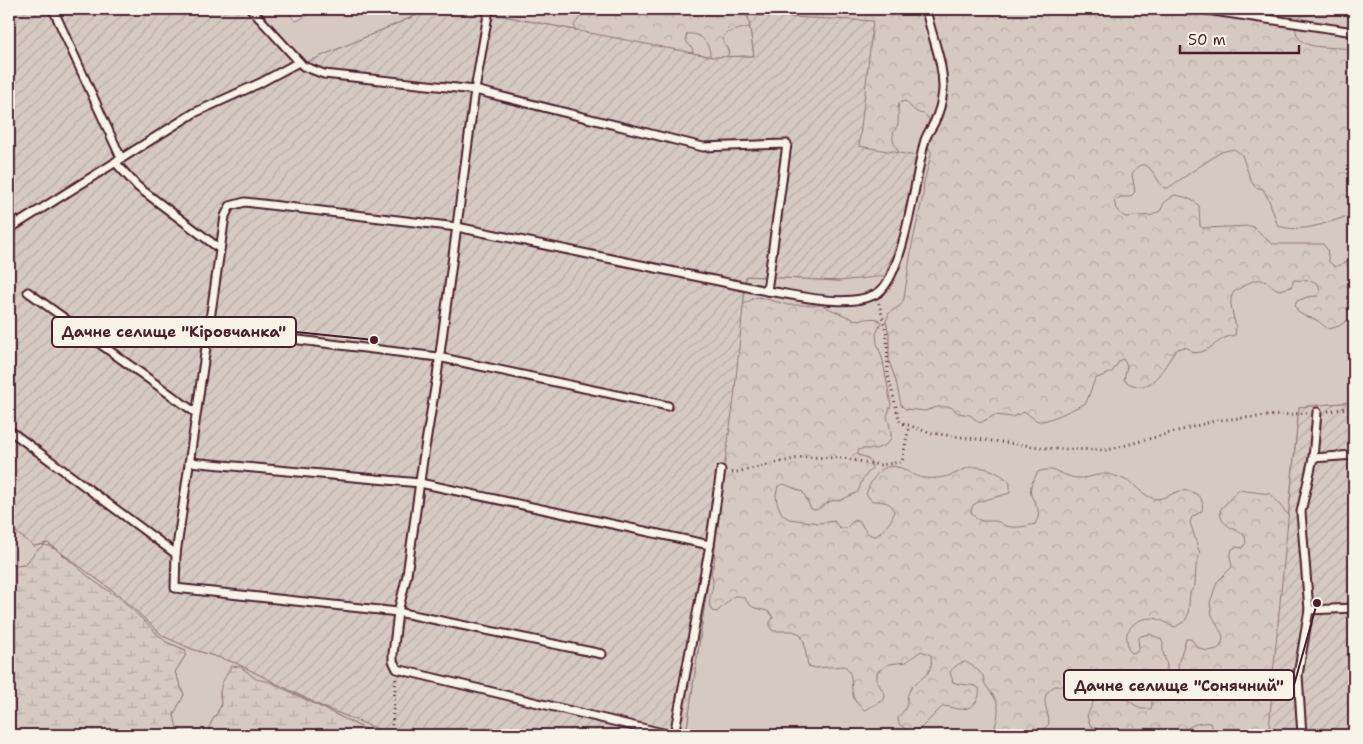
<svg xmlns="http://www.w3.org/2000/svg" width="1363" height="744" viewBox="0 0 1363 744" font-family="'Shantell Sans',sans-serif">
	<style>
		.built { fill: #e0d7d0 }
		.grass { fill: #d5c9c2; stroke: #907476 }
		.forest { fill: url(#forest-crowns); stroke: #907476 }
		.wetland { fill: url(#wetland-marsh); stroke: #907476 }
		.garden { fill: url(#garden-furrows); stroke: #907476 }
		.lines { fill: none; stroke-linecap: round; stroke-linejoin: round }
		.lane-casing { stroke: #4a1f2b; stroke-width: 11 }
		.path { stroke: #4a1f2b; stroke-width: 3; stroke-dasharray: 1 4; stroke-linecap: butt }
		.lane { stroke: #f7f3e8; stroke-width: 7 }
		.leader { fill: none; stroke: #4a1f2b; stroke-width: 2 }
		.callout-dot { fill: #4a1f2b; stroke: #f7f3e8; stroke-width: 2 }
		.callout { fill: #f7f3e8; stroke: #4a1f2b; stroke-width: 2 }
		.callout-label { font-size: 15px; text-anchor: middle; font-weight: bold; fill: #4a1f2b }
	</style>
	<defs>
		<pattern id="forest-crowns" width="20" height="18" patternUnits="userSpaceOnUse" patternTransform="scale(1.25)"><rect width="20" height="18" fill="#d5c9c2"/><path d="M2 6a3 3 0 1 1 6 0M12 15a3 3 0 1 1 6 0" fill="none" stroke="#b8aca7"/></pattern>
		<pattern id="wetland-marsh" width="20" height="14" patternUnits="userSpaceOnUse" patternTransform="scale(1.25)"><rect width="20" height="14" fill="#d5c9c2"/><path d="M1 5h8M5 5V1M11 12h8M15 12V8" fill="none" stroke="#b8aca7"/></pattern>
		<pattern id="garden-furrows" width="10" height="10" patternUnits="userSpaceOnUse" patternTransform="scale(1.25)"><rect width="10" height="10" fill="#d5c9c2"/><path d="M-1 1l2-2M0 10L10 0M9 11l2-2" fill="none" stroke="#b8aca7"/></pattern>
	</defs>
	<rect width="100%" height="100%" fill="#ece6dd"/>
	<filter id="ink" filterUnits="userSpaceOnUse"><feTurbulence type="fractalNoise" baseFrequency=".02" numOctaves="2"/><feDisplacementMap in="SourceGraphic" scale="10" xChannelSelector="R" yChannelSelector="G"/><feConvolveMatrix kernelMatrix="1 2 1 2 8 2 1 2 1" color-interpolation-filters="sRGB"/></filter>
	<g filter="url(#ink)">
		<polygon class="built" points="284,9 320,9 296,22"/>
		<g class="grass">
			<polygon points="245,9 284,9 296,21 320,9 431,9 298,66"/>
			<polygon points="467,9 1354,9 1354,402 1299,407 1272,685 1269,735 686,735 734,399 746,276 839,281 859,146 748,15 754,56 713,57"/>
			<path d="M9,527L34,546L48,543L120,596L163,636L192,649L236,663L321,706L388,733V735H377L317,705L256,679L241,667L220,692L221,706L211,723L207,735L184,734C167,722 175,709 184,695L175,672L185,656L186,650L166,642L159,636L121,599L95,582L57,550L49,546L44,545C34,556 25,571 9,562Z"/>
		</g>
		<g class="forest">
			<path d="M583,9H1333C1322,18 1308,11 1296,19C1290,54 1327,45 1349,49L1354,61V214C1332,221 1302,234 1278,226L1269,200L1263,189L1255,187L1251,181L1242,155L1234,149L1221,152L1168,188H1164C1155,179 1146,150 1132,174L1135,192L1130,197H1121L1114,201L1116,209L1125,217L1153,215L1161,210L1164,203L1174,195C1183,196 1193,199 1199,206L1200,226L1203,228L1251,226C1260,230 1264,239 1273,244H1323L1327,249L1329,262L1335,267L1354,258V324L1353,322L1346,321L1339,326L1329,329C1325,327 1322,324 1318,321C1309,315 1298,318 1295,305L1297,301L1307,297L1318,296L1320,291L1318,284L1313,281L1294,280L1291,287L1279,290C1273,288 1269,282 1262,280C1255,279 1250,282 1244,286C1241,288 1237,289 1234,292C1225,304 1239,322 1235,335C1217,337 1212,353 1193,353C1188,346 1182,346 1175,351C1163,368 1150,400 1124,380L1127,365L1123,359L1120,360L1112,372L1095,379L1086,403C1077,407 1047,423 1038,421C1034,419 1029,415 1025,412L1012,417L995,415L980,423L970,415L958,413L951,407H937L925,411L905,409L901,405L896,381L889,361V334L886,321L889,313L901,305L904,298L912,245L923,196L924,182L931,155V151L923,141C926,133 934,122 925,115C921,112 922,115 917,112C913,110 909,104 905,101L899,103C897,110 899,116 898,124C897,128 893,130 893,135C891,147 907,162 916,167L901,238L895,235L885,176L755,25C745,29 733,29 724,35L723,41L729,52L725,60L710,58C711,45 702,32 687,34C684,41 688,44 693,49L691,56L576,32L574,25L584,12Z"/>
			<path d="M759,297L788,305H821L853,319C862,321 869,317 878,319L881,323L876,334L877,343L883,361L891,405L887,416C890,430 898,442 878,448C871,451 865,447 858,450V455L865,457L871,462L872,468L862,480L858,492L841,500L831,501L816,510L811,509L803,492L784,484L778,486L776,495L777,503L782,514L789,519L819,523L834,521L840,528H847C850,523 854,519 860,521C864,529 867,536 876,536C894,523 906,500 872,501L866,494C870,483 876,471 887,467C902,463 910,476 923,478C933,479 944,478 954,474C960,472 965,468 972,467C985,466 1002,473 1010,483V493L978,502L973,505L971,511C976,523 985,521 995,521C999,521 1003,525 1006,526C1016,529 1026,526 1035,524C1046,506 1027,502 1031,486C1032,481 1036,476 1038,472C1056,465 1061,477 1078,478C1090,479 1101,471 1112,475C1120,477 1131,482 1136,487C1141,491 1146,496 1152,498C1167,503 1177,483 1196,494C1203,498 1203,504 1202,511L1192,517L1190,522L1200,554L1196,566L1195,585L1190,593L1188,615L1185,621L1175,627C1169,626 1166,622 1161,620C1148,615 1133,620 1127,633C1126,637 1128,645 1128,649L1132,653L1137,652L1139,648L1138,639L1141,636L1150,634L1161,639L1163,643C1161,655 1169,663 1167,674L1160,680L1149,682L1142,687H1131L1126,692V699L1141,709H1151C1154,699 1148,694 1160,687H1164L1170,695H1173L1180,687L1178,664L1186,639H1191L1197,647L1207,651L1218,649L1222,644L1223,636L1212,615L1210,603L1217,582L1232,567L1230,557L1232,549L1235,547L1242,548L1246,543L1245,536C1234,527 1220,527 1220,510L1238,490L1270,494L1291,518L1278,735H1215L1210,723C1199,722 1187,725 1181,735H1128L1120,731L1097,729L1090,725L1087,716C1092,704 1100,694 1091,682C1089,679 1085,676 1081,677C1076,677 1073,684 1068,686H1055C1037,697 1049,708 1049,724L1037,735H994C994,726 999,717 998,708C997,697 990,693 985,684C984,682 984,679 983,676C981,672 969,663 965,662C959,663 954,667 950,672L953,682C961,686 972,683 979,688C981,700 973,710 959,709C953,708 949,706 943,706L920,729L910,732L899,724L898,718C900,715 903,712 905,709C908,703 906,696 910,690C919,675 934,679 931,655L921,651L906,662L889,664L877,672V681L885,695L884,700L864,710C861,707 857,704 855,701C849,689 855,675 845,666L816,668L808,666L804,642L800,634L793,631H773L770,627V622L773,618C770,608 761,611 753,607C744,602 748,595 734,596L717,612L712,611C704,598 718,588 711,573L714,564L721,464L739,307L754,298Z"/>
		</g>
		<g class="wetland">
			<polygon points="44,545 49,546 57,550 95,582 121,599 166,642 186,650 185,656 175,672 184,695 174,714 177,729 187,735 9,735 9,562 18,566 25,565 36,551"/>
			<polygon points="231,666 241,667 256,679 270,682 377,735 206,735 211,723 221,706 220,692 222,683"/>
		</g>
		<g class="garden">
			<polygon points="9,9 245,9 298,66 431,9 467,9 713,57 754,56 748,15 873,21 859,146 916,156 901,231 885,276 839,281 746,276 734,399 686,735 388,735 388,733 321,706 236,663 192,649 163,636 120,596 48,543 34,546 9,527"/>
			<polygon points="1354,402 1354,735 1269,735 1272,685 1299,407"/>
		</g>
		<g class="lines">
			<g class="lane-casing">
				<g id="lane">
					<polyline points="53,9 121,158"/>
					<path d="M251,9L303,66L324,74L475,90L703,147L787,144L767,291C798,295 846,309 876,294C904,280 916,171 925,140C927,134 931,129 934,123C939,113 942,102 943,90C944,62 931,36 926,9"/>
					<polyline points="489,9 475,90 437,376 423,460 407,575 398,612 393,654 393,661 397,669 671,735"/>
					<polyline points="1200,9 1354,32"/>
					<polyline points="115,162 138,187 220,249"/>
					<polyline points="9,214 18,223"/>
					<polyline points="9,229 194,113 260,83 299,62"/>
					<polyline points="28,292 196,413"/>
					<polyline points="209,329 438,357 668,406"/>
					<polyline points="9,430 176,554"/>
					<polyline points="1313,458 1354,455"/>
					<polyline points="189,462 420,483 710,545"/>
					<polyline points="1309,610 1354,608"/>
					<polyline points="602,654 398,612 175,588 176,554 225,216 230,206 245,202 457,227 767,291"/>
					<polyline points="674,735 710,545 721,470"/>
					<polyline points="1302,735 1298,675 1309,610 1301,512 1313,458 1317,412"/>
				</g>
			</g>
			<g class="path">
				<polyline points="879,303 887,335 888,376 900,422 930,433 1055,449 1108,450 1218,420 1307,413"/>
				<polyline points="1328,411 1354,407"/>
				<polyline points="732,473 803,457 843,458 879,465 902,462 909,426"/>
				<polyline points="391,735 396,679"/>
			</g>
			<use href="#lane" class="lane"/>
		</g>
	</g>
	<path class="leader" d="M374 340L296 332M1317 603L1294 685"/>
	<g class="callout-dot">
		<circle cx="374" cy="340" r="5"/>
		<circle cx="1317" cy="603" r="5"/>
	</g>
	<g class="callout">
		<rect x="52" y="317" width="244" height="30" rx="5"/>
		<rect x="1064" y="670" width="230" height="30" rx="5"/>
	</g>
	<g class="callout-label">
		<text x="174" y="337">Дачне селище "Кіровчанка"</text>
		<text x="1179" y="691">Дачне селище "Сонячний"</text>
	</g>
	<rect width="1363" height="744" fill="none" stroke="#f7f3e8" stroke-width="30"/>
	<rect x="15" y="15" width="1333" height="714" fill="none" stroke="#4a1f2b" stroke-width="2" filter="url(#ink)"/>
	<path d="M1180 45v8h119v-8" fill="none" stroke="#4a1f2b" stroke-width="2.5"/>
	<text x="1188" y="45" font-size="15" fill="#4a1f2b" stroke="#f7f3e8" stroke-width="4" paint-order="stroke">50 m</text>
</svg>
